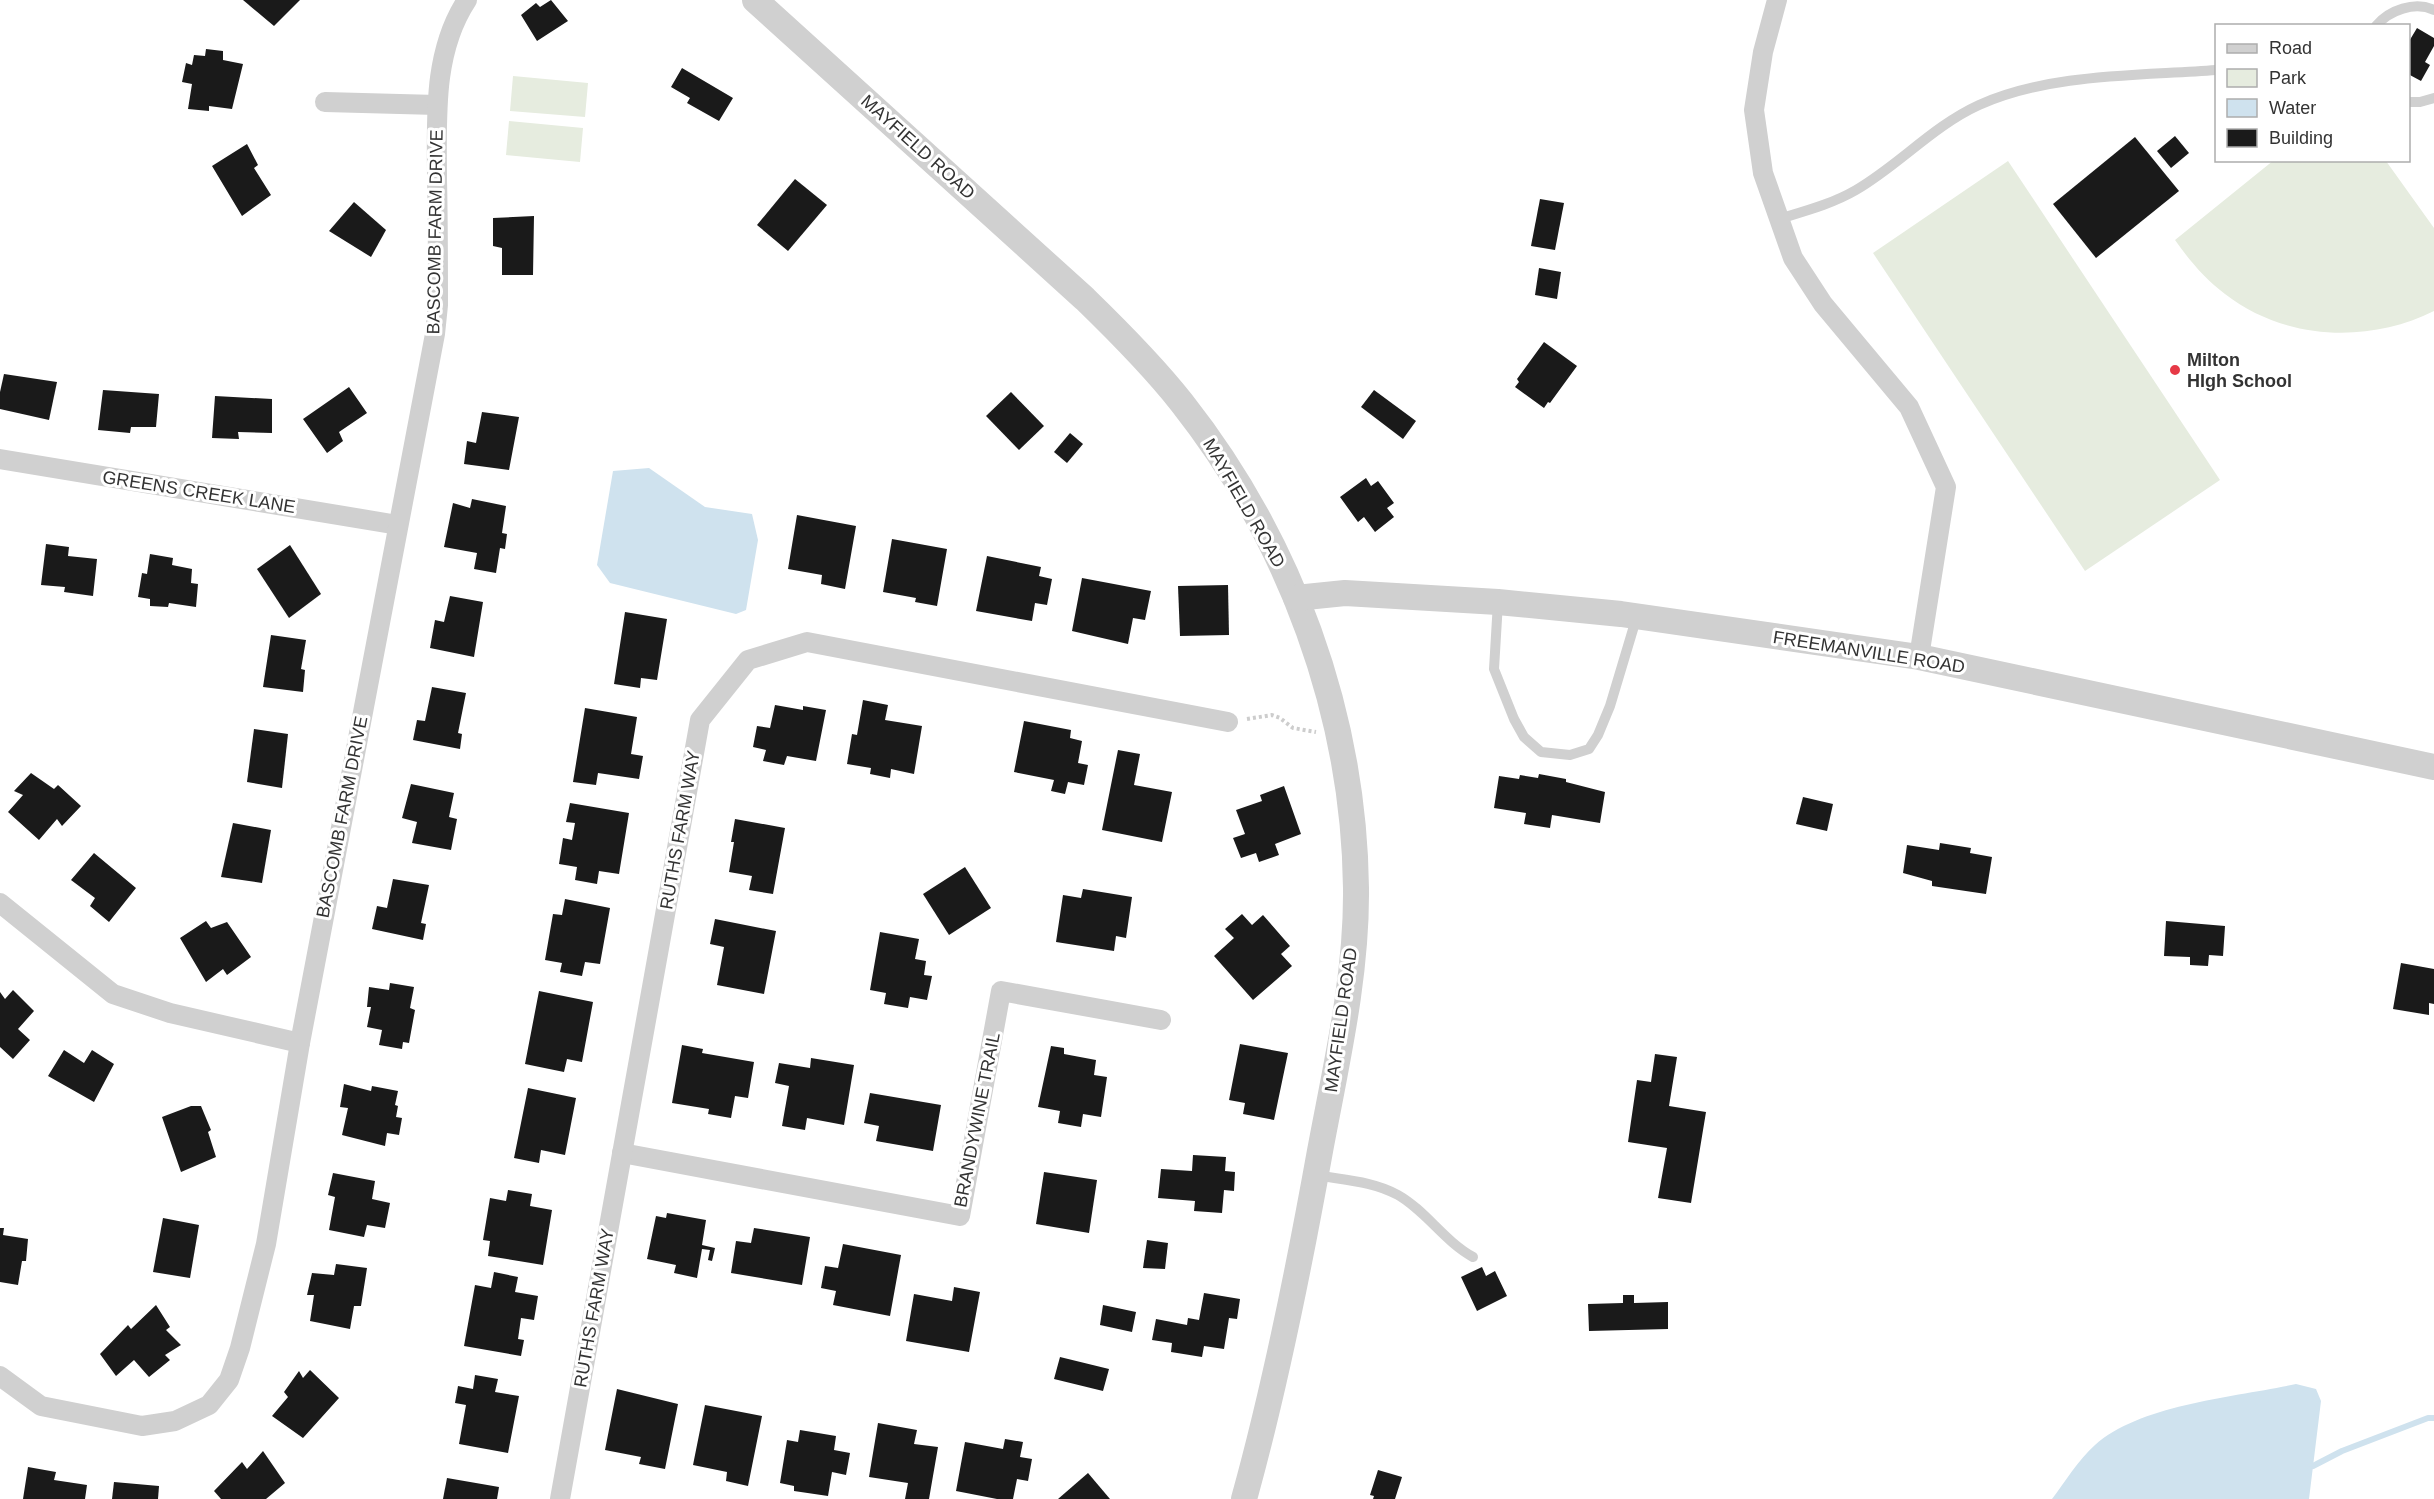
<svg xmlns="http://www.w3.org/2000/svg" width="2434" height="1499" viewBox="0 0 2434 1499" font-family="Helvetica,sans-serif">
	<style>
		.green { fill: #e6ecdf }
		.water { fill: #cfe2ee }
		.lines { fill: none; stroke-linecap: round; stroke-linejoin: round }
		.stream { stroke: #cfe2ee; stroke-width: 6 }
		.building { fill: #1a1a1a }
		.path { stroke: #cdcdcd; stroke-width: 4; stroke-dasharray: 3 3; stroke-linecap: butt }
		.service { stroke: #d0d0d0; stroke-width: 10 }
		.minor { stroke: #d0d0d0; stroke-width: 20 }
		.tertiary { stroke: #d0d0d0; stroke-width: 26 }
		.poi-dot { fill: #e63946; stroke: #fff; stroke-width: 2 }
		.labels { text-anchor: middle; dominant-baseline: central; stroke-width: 6; stroke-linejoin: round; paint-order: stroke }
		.street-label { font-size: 18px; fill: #333; stroke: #fff }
		.poi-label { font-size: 18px; font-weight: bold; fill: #333; stroke: #fff; text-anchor: start }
	</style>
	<rect width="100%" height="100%" fill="#fff"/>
	<g class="green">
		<polygon points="513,76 588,83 585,117 510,111"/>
		<polygon points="509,121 583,128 580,162 506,155"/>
		<path d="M2274,160L2386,161L2434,228V311C2368,344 2284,340 2225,294C2205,279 2189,260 2175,240Z"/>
		<polygon points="2008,161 2220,480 2085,571 1873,253"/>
	</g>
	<g class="water">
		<polygon points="649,468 705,507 752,514 758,540 746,610 736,614 610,583 597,565 613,471"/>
		<path d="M2296,1384L2316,1389L2321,1401L2309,1499H2052C2065,1482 2078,1460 2095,1445C2141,1404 2236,1397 2296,1384Z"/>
	</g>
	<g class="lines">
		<polyline class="stream" points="2313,1466 2342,1451 2428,1418 2434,1418"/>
	</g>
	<g class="building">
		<polygon points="243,0 300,0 274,26"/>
		<polygon points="551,0 568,21 537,41 521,15 536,3 540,7"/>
		<polygon points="2417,28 2434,38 2434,46 2425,62 2430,65 2421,81 2408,74 2408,43"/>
		<polygon points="206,49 223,51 223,60 243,64 232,109 209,106 209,111 188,109 192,84 182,82 186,63 192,65 194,55 205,56"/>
		<polygon points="682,68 733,98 719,121 687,103 690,98 671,87"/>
		<polygon points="2175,136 2189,153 2171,168 2157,151"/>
		<polygon points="2135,137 2179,191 2096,258 2053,204"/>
		<polygon points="247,144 258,165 254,168 271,195 242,216 212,166"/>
		<polygon points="795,179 827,205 788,251 757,225"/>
		<polygon points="1540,199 1564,203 1555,250 1531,246"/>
		<polygon points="354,202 386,230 371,257 329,231"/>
		<polygon points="534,216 533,275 502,275 502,248 493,246 493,218"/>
		<polygon points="1539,268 1561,272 1557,299 1535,295"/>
		<polygon points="1544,342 1577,366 1550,403 1548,402 1544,408 1515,387 1519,382 1517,379"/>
		<polygon points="4,374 57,382 49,420 0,409 0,392"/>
		<polygon points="349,387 367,413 339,432 343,441 327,453 303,419"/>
		<polygon points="103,390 159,394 156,427 131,427 130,433 98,430"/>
		<polygon points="1374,390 1416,421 1403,439 1361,407"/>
		<polygon points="1011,392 1044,426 1019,450 986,416"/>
		<polygon points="215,396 272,399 272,433 238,432 239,439 212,438"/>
		<polygon points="482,412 519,417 509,470 464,464 467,441 476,443"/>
		<polygon points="1070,433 1083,444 1067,463 1054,452"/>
		<polygon points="1366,478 1371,486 1378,481 1394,503 1387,508 1394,517 1375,532 1364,517 1358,522 1340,497"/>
		<polygon points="472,499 506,506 502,533 507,534 505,549 500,548 496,573 474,569 477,553 444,547 453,503 470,508"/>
		<polygon points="797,515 856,526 845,589 821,584 822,575 788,569"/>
		<polygon points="892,539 947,549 937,606 915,602 916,598 883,592"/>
		<polygon points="46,544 69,547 68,556 97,559 93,596 64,592 65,587 41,585"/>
		<polygon points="290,545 321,594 289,618 257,569"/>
		<polygon points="150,554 173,558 172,565 192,569 191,583 198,584 196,607 169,603 168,607 150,606 150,599 138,597 142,573 147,574"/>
		<polygon points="987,556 1041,567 1039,576 1052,579 1047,605 1035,603 1032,621 976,611"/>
		<polygon points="1082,578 1151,591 1145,620 1133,618 1128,644 1072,631"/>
		<polygon points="1228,585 1229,635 1180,636 1178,586"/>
		<polygon points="450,596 483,602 474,657 430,648 435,620 444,622"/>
		<polygon points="625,612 667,619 657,680 641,678 640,688 614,684"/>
		<polygon points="271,635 306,640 301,669 305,670 303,692 263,687"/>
		<polygon points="432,687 466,693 458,733 462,734 460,749 413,740 417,720 425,721"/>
		<polygon points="863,700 888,705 885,720 922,726 914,774 891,769 890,778 870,774 871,768 847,764 852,734 857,735"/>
		<polygon points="775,705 803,710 803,706 826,710 816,761 787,756 784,765 763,761 766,750 753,747 757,726 770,728"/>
		<polygon points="585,708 637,717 631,754 643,756 639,779 598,773 596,785 573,782"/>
		<polygon points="1024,721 1071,730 1070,738 1082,741 1078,763 1088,765 1084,785 1068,782 1065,794 1051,791 1054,780 1014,772"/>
		<polygon points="254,729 288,734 282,788 247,782"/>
		<polygon points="1118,750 1140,754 1134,785 1172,792 1162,842 1102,830"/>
		<polygon points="31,773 54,789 58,785 81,806 62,826 57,819 39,840 8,812 23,795 14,791"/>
		<polygon points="1539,774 1566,779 1566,782 1605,792 1600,823 1552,815 1550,828 1524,824 1526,813 1494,808 1499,776 1519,779 1520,775 1538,778"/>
		<polygon points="411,784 454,793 449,817 457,819 451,850 412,843 417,822 402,818"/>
		<polygon points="1284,786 1301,834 1275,844 1279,855 1259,862 1256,853 1241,858 1233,838 1245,834 1236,810 1262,801 1260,795"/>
		<polygon points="1803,797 1833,804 1827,831 1796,824"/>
		<polygon points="570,803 629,813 619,874 599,871 597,884 575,880 577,867 559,864 563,838 572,840 575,823 566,822"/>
		<polygon points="735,819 785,828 773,894 749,890 752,876 729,872 734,842 731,842"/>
		<polygon points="233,823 271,830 262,883 221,877"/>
		<polygon points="1940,843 1971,848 1970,853 1992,857 1986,894 1932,886 1932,881 1903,873 1907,845 1939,850"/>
		<polygon points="94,853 136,888 109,922 90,906 95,898 71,880"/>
		<polygon points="965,867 991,908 949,935 923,894"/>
		<polygon points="393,879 429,885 421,923 426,924 423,940 372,929 377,906 387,908"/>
		<polygon points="1083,889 1132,897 1126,938 1116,936 1114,951 1056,942 1063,895 1081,898"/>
		<polygon points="565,899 610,908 600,964 585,962 582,976 560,972 562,963 545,960 553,914 562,915"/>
		<polygon points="1242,914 1252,925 1263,915 1290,946 1281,954 1292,966 1253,1000 1214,956 1234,938 1225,929"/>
		<polygon points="715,919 776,931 764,994 717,985 724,947 710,944"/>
		<polygon points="206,921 211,928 227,922 251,957 227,975 223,969 206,982 180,938"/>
		<polygon points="2166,921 2225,926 2223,956 2209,955 2208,966 2190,965 2190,957 2164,956"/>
		<polygon points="880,932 919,939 915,959 926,961 924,975 932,976 927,1000 910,997 908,1008 884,1004 886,993 870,990"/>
		<polygon points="2401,963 2434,969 2434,1004 2429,1003 2429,1015 2393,1009"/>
		<polygon points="390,983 414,987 410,1008 415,1010 409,1043 403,1042 402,1049 379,1045 382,1030 367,1027 371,1007 367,1007 369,987 389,990"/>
		<polygon points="13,990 34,1011 18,1029 30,1040 13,1059 0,1047 0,992 5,999"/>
		<polygon points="539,991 593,1002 582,1062 567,1059 564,1072 525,1064"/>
		<polygon points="1240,1044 1288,1053 1274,1120 1243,1114 1245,1103 1229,1100"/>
		<polygon points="682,1045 703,1049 702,1053 754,1062 748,1098 735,1096 731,1118 708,1114 709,1109 672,1103"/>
		<polygon points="1051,1046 1064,1048 1064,1054 1096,1060 1094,1075 1107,1077 1101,1117 1083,1114 1081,1127 1058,1123 1060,1111 1038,1107"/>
		<polygon points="64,1050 84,1063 92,1050 114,1064 94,1102 48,1076"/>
		<polygon points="1655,1054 1677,1057 1669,1106 1706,1112 1691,1203 1658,1198 1667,1148 1628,1142 1637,1080 1651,1082"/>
		<polygon points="811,1058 854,1065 844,1125 807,1118 805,1130 782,1126 789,1086 775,1083 779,1063 810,1068"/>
		<polygon points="344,1084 371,1091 372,1086 398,1091 395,1105 398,1106 396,1117 402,1118 399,1135 387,1133 385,1146 342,1135 348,1108 340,1107"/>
		<polygon points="528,1088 576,1098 565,1155 541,1150 539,1163 514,1158"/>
		<polygon points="870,1093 941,1105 933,1151 876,1141 879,1126 864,1123"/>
		<polygon points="191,1106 201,1106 211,1130 208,1132 216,1157 181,1172 162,1117"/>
		<polygon points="1193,1155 1226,1157 1225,1171 1235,1172 1234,1191 1224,1190 1222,1213 1194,1211 1195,1201 1158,1198 1161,1169 1192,1171"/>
		<polygon points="1044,1172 1097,1180 1089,1233 1036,1224"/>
		<polygon points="333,1173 375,1181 372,1199 390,1203 385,1228 367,1225 364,1237 329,1230 335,1197 328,1195"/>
		<polygon points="508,1190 532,1194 530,1206 552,1210 543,1265 488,1256 490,1241 483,1240 490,1198 506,1201"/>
		<polygon points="667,1213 706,1220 702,1245 715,1248 712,1261 708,1260 710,1250 702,1249 697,1278 674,1273 676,1265 647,1259 656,1216 666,1218"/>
		<polygon points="163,1218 199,1225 190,1278 153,1272"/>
		<polygon points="0,1228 4,1228 3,1235 28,1239 26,1261 22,1261 18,1285 0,1282"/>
		<polygon points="754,1228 810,1237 802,1285 731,1273 736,1241 751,1243"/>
		<polygon points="1147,1240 1168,1243 1165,1269 1143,1268"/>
		<polygon points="843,1244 901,1255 890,1316 833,1305 836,1291 821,1288 825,1266 838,1268"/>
		<polygon points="336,1264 367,1268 361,1306 354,1306 350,1329 310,1321 314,1295 307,1295 312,1273 334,1275"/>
		<polygon points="1482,1267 1486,1276 1495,1271 1507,1296 1477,1311 1461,1277"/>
		<polygon points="494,1272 518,1277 515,1292 538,1296 534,1320 521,1318 518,1339 524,1340 521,1356 464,1346 475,1285 491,1288"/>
		<polygon points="954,1287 980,1292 969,1352 906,1341 914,1294 952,1301"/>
		<polygon points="1204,1293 1240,1299 1237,1319 1229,1318 1224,1349 1204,1346 1202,1357 1171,1352 1172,1343 1152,1340 1156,1319 1187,1325 1188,1318 1199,1320"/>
		<polygon points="1623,1295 1634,1295 1634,1303 1668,1302 1668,1329 1589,1331 1588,1304 1623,1303"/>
		<polygon points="156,1305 170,1327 166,1330 181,1345 165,1355 170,1360 149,1377 134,1360 116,1376 100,1354 128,1325 131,1329"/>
		<polygon points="1103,1305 1136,1312 1132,1332 1100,1325"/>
		<polygon points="1060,1357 1109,1369 1103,1391 1054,1379"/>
		<polygon points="310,1370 339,1398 303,1438 272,1416 288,1397 284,1392 299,1371 303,1378"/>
		<polygon points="475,1375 498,1379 495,1392 519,1396 508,1453 459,1444 466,1405 455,1403 458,1386 473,1389"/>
		<polygon points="617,1389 678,1404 665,1469 639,1464 641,1457 605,1450"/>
		<polygon points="705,1405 762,1416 748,1486 726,1481 727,1472 693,1465"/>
		<polygon points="878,1423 917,1430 914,1444 938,1447 929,1499 905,1499 908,1483 869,1477"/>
		<polygon points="800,1430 836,1436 834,1450 850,1453 846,1475 832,1472 828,1496 794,1491 794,1486 780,1483 787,1440 798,1442"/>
		<polygon points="1005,1439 1023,1442 1020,1457 1032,1459 1028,1481 1017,1479 1013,1499 997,1499 956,1491 965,1442 1003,1449"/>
		<polygon points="263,1451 285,1483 266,1499 221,1499 214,1491 242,1462 247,1469"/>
		<polygon points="28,1467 56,1472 54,1480 87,1485 85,1499 23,1499"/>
		<polygon points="1378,1470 1402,1477 1395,1499 1373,1499 1374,1496 1370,1495"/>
		<polygon points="1088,1473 1110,1499 1058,1499"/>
		<polygon points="447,1478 499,1487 497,1499 443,1499"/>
		<polygon points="114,1482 159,1486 158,1499 112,1499"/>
	</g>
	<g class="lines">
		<polyline class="path" points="1247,719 1272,715 1280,718 1293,728 1316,732"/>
		<g class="service">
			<path d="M2376,26C2389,10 2415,1 2434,10"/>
			<polyline points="2408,102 2420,102 2434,98"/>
			<path d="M1779,219C1805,211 1832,204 1856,190C1899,165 1933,126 1979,105C2050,73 2139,76 2216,70"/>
			<polyline points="1498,602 1494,669 1514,719 1524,737 1541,752 1570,755 1589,749 1598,735 1610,706 1637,616"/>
			<path d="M1316,1175C1343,1180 1373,1181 1398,1195C1426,1211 1444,1241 1473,1257"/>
		</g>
		<g class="minor">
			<polyline points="1777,0 1763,52 1754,110 1763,173 1793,258 1823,304 1909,407 1946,487 1919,657"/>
			<polyline points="325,102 437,105"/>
			<polyline points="0,459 398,525"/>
			<polyline points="0,903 113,994 170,1013 300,1043"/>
			<polyline points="622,1153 960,1216 1001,991 1161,1020"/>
			<path d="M0,1376L41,1406L142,1426L175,1421L209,1405L229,1380L240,1348L266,1244L300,1043L435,334L438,305C438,263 438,221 437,180C437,120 432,53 467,0"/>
			<polyline points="560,1499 700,720 748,660 807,642 1228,722"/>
		</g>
		<g class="tertiary">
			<path d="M755,0L1085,299C1119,332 1153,366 1182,403C1290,540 1354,713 1356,888C1357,977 1336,1065 1320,1151C1299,1268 1276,1384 1244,1499"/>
			<polyline points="1296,598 1345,593 1498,602 1621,614 1919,657 2434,767"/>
		</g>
	</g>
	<circle class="poi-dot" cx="2175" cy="370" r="6"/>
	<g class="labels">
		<g class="street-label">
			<text transform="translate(918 147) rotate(42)">MAYFIELD ROAD</text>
			<text transform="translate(435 232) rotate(-89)">BASCOMB FARM DRIVE</text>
			<text transform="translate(199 492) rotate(9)">GREENS CREEK LANE</text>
			<text transform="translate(1244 503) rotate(60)">MAYFIELD ROAD</text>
			<text transform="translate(1869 652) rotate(9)">FREEMANVILLE ROAD</text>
			<text transform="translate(342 817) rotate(-79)">BASCOMB FARM DRIVE</text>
			<text transform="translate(680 830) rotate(-80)">RUTHS FARM WAY</text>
			<text transform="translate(1341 1020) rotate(-82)">MAYFIELD ROAD</text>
			<text transform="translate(977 1120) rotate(-79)">BRANDYWINE TRAIL</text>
			<text transform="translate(594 1308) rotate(-80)">RUTHS FARM WAY</text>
		</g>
		<g class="poi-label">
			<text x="2187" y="360">Milton<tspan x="2187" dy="21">HIgh School</tspan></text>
		</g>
	</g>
	<rect x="2215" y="24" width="195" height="138" fill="#ffffff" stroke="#adadad" stroke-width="1.5"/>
	<rect x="2227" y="44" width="30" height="9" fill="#d0d0d0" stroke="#adadad" stroke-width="1.5"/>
	<text x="2269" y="54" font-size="18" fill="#333333">Road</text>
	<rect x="2227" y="69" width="30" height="18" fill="#e6ecdf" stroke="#adadad" stroke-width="1.5"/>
	<text x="2269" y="84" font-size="18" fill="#333333">Park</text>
	<rect x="2227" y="99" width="30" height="18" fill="#cfe2ee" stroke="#adadad" stroke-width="1.5"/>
	<text x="2269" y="114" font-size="18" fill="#333333">Water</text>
	<rect x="2227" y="129" width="30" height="18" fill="#1a1a1a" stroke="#adadad" stroke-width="1.5"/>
	<text x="2269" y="144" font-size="18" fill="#333333">Building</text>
</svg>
